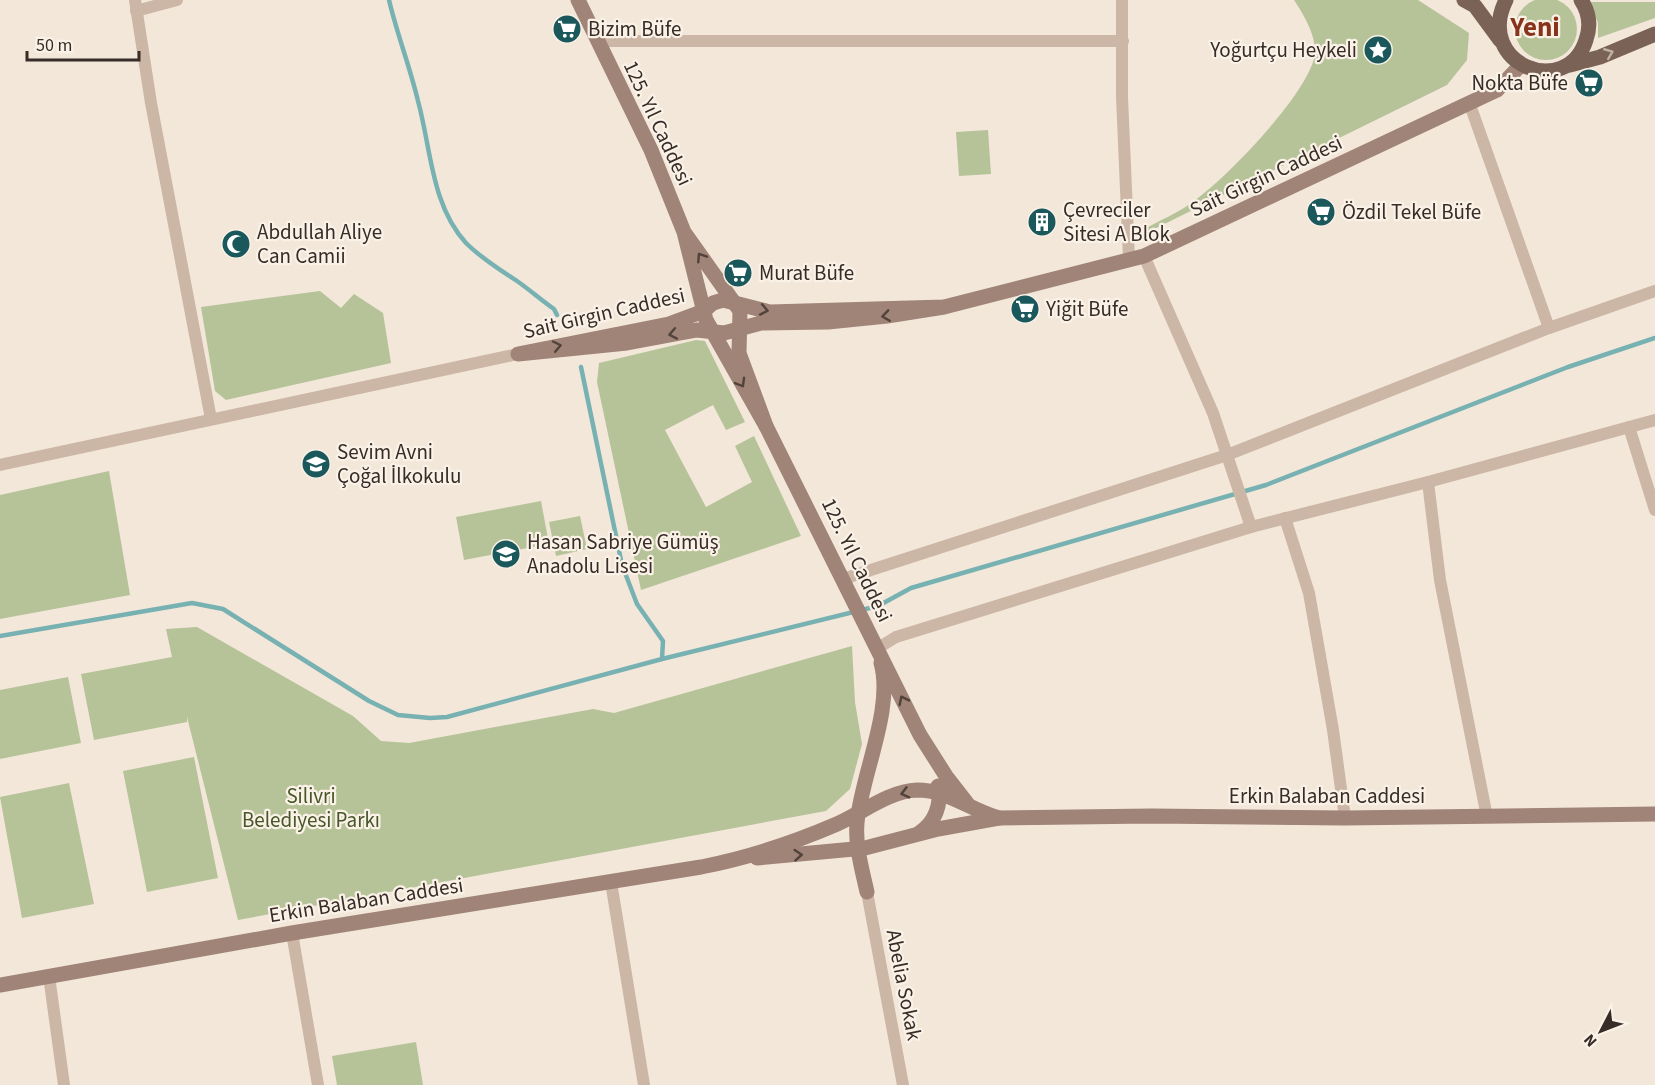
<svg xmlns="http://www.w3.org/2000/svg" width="1655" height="1085" viewBox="0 0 1655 1085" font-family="'Source Sans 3',sans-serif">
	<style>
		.green { fill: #b6c399 }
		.water { fill: #78b1b1 }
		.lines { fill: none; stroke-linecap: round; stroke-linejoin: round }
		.stream { stroke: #78b1b1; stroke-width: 4.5 }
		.street { stroke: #ccb6a5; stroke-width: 12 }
		.secondary { stroke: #9f8477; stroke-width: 15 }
		.primary { stroke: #7a6257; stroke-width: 15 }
		.oneway { stroke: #c0b1a6 }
		.oneway2 { stroke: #51423b }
		.labels { text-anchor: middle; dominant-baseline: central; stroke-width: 4.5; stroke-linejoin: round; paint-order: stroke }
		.poi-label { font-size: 21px; fill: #372c27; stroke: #faf1e7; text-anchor: start }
		.street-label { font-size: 21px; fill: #372c27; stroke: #faf1e7 }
		.park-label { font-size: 21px; fill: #475729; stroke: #faf1e7 }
		.district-label { font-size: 27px; font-weight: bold; fill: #8a331c; stroke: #faf1e7 }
	</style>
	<rect width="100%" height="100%" fill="#f3e7da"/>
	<g class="green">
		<circle cx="1546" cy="29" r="31"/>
		<path d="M1294,0H1418L1469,33L1467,60L1447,85L1142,235L1139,232C1158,221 1181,212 1198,198C1231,173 1303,98 1314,59C1319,40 1304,15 1294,0Z"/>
		<polygon points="1590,2 1655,2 1655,18 1598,38 1598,23"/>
		<polygon points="988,130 991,174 959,176 956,132"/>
		<polygon points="320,291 341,308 354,294 383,313 391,363 226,400 215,391 201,307"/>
		<polygon points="696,340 705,341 745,422 726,430 713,405 665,430 706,507 752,482 735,446 754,436 801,536 641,590 597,382 599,363"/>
		<polygon points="109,471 130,595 0,619 0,495"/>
		<polygon points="541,501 549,544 464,560 456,517"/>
		<polygon points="580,516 587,549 556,556 549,522"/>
		<polygon points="197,627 353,716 381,741 409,743 593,709 614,713 852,646 855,702 862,744 850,789 826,811 238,920 187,717 187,722 94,740 81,674 172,657 166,629"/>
		<polygon points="68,677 81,743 0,759 0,690"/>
		<polygon points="194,757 218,878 147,892 123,771"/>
		<polygon points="69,783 94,904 22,918 0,797"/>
		<polygon points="416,1042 423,1085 337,1085 332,1056"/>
	</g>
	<circle class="water" cx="1378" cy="50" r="9"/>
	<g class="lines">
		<g class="stream">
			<path d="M389,0C397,34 410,67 418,101C431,148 431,205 466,243C482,259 499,269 517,281C530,290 541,300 554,309L557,315"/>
			<polyline points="581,367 622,565 637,604 663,641 662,659"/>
			<polyline points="0,636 192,603 223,609 369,701 398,715 430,718 447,717 662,659 878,606 911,588 1266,485 1568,367 1655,338"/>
		</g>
		<g class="street">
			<polyline points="135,0 151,103 211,419"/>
			<polyline points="1122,0 1122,97 1129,258"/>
			<polyline points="136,11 177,0"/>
			<polyline points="597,41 1123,41"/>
			<polyline points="1469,102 1549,328"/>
			<polyline points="1144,256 1213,413 1251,527"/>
			<polyline points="1629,427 1655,510"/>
			<polyline points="0,465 518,354"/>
			<polyline points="1428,482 1440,580 1487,817"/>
			<polyline points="1285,518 1309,593 1333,730 1345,818"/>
			<polyline points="843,579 1227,455 1549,328 1655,291"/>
			<polyline points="878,648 896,637 1251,527 1428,482 1655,420"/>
			<polyline points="611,882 644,1085"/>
			<polyline points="867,892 903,1085"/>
			<polyline points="292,933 318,1085"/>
			<polyline points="49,976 64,1085"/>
		</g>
		<g class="secondary">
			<polyline points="578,0 651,150 684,232 706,320 766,426 739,353 740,311 684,232"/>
			<polyline points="944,307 770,312 723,300 713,303 704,311 669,324 518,354 627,343 697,330 724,333 761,323 828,322 887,316 944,307 1144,256 1497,90 1521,65"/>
			<polyline points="766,426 920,735 946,776 967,803"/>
			<path d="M919,833C935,823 942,804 938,786"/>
			<polyline points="757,858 865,848 938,829 999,818 1151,816 1345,818 1655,814"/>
			<path d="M867,892C862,869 855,846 857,823C861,776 894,709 881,663"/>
			<path d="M0,985L292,933L701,867C747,858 793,843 837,824C862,813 889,791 917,790C948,790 972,811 999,818"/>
		</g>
		<g class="primary">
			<polyline points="1464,0 1475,6 1500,40"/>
			<path d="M1506,0C1474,65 1567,100 1586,40C1591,26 1589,12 1581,0"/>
			<polyline points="1570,65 1600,57 1655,34"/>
		</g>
	</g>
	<defs><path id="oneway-chevron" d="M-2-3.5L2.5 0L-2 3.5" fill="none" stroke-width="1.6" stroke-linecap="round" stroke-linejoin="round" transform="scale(1.5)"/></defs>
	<use class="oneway" href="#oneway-chevron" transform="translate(1609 53) rotate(-22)"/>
	<g class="oneway2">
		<use href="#oneway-chevron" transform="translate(701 257) rotate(-123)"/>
		<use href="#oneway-chevron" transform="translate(764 310) rotate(11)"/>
		<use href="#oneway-chevron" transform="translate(886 316) rotate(172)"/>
		<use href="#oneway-chevron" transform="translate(673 334) rotate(169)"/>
		<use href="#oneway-chevron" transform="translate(557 346) rotate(-12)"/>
		<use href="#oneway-chevron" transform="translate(741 383) rotate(60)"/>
		<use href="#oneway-chevron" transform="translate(903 700) rotate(-116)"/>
		<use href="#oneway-chevron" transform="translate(905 793) rotate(165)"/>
		<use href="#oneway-chevron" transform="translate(798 855) rotate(-4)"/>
	</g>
	<defs>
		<g id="supermarket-disc" transform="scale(1.5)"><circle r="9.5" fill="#1a585b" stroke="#faf1e7"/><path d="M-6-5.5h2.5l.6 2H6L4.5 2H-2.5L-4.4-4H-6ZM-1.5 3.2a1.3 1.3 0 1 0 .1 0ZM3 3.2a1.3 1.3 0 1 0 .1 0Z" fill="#fff"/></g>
		<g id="sight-disc" transform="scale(1.5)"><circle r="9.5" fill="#1a585b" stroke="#faf1e7"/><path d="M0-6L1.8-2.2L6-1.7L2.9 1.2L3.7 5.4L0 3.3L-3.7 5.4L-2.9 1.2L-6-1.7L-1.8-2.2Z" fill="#fff"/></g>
		<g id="building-disc" transform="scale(1.5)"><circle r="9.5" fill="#1a585b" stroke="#faf1e7"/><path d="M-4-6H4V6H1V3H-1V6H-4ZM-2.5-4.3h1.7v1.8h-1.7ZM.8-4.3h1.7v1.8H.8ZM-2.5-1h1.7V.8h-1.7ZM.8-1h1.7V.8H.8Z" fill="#fff"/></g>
		<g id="mosque-disc" transform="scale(1.5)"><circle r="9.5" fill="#1a585b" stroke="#faf1e7"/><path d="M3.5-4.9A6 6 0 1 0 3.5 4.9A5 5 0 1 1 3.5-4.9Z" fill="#fff"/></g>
		<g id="school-disc" transform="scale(1.5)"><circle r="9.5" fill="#1a585b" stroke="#faf1e7"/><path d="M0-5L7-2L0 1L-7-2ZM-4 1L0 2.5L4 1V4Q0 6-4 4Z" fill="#fff"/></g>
	</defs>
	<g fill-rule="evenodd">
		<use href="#supermarket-disc" x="567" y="29"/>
		<use href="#sight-disc" x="1378" y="50"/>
		<use href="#supermarket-disc" x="1589" y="83"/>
		<use href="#supermarket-disc" x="1321" y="212"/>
		<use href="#building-disc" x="1042" y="222"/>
		<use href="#mosque-disc" x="236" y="244"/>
		<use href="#supermarket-disc" x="738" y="273"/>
		<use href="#supermarket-disc" x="1025" y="309"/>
		<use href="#school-disc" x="316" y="464"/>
		<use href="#school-disc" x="506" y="554"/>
	</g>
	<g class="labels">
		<g class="poi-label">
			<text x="588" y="29">Bizim Büfe</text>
			<text x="1357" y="50" text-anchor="end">Yoğurtçu Heykeli</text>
			<text x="1568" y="83" text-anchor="end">Nokta Büfe</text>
			<text x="1063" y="210">Çevreciler<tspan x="1063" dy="24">Sitesi A Blok</tspan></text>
			<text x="1342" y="212">Özdil Tekel Büfe</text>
			<text x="257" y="232">Abdullah Aliye<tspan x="257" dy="24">Can Camii</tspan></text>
			<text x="759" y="273">Murat Büfe</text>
			<text x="1046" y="309">Yiğit Büfe</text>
			<text x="337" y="452">Sevim Avni<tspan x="337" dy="24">Çoğal İlkokulu</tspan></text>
			<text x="527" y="542">Hasan Sabriye Gümüş<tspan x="527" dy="24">Anadolu Lisesi</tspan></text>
		</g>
		<g class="street-label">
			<text transform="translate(658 123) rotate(65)">125. Yıl Caddesi</text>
			<text transform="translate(1266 176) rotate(-25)">Sait Girgin Caddesi</text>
			<text transform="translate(604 313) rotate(-13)">Sait Girgin Caddesi</text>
			<text transform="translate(857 560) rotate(64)">125. Yıl Caddesi</text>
			<text x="1327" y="796">Erkin Balaban Caddesi</text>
			<text transform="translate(366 900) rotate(-9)">Erkin Balaban Caddesi</text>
			<text transform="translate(904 985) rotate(79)">Abelia Sokak</text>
		</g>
		<g class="park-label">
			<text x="311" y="796">Silivri<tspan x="311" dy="24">Belediyesi Parkı</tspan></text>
		</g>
		<g class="district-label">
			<text x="1535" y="27">Yeni</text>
		</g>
	</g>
	<g transform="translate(1601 1031) rotate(228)" stroke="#faf1e7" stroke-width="4.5" paint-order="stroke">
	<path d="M0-4.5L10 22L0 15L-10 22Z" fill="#372c27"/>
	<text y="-9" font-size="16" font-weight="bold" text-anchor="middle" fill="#372c27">N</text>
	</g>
	<path d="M27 51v9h112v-9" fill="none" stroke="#372c27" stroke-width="3"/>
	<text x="36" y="51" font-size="18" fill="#372c27" stroke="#faf1e7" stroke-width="4.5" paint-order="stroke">50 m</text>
</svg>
